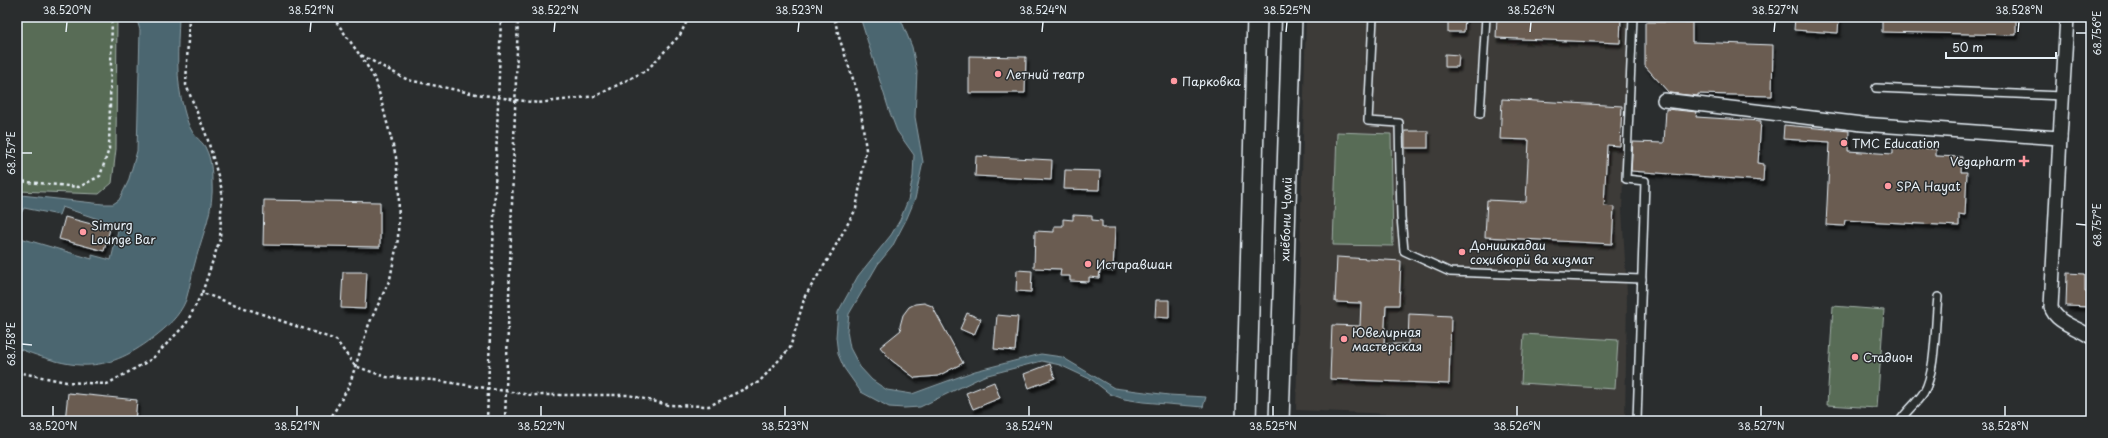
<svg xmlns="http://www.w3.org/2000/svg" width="2108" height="438" viewBox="0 0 2108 438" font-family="'Playpen Sans',sans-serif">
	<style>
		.built { fill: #3d3b38 }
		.green { fill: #596c56; stroke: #a0aea7 }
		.water { fill: #4c6670; stroke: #8a9ea6 }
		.building { fill: #6a5c51; stroke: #e8f1f8; filter: url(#shadow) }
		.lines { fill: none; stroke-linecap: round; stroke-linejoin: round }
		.lane-casing { stroke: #e8f1f8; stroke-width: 10 }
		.street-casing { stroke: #e8f1f8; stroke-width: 16 }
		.secondary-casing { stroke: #e8f1f8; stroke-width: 22 }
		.path { stroke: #e8f1f8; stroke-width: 2.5; stroke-dasharray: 3 3; stroke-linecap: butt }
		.lane { stroke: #2a2d2e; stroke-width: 7 }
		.street { stroke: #2a2d2e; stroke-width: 13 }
		.secondary { stroke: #2a2d2e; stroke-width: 19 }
		.ticks { fill: none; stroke: #e8f1f8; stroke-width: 1.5 }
		.poi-dot { fill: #ff9aa2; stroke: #2a2d2e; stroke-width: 1.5 }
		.labels { text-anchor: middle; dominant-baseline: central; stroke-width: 3; stroke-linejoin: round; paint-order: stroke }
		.poi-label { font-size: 12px; fill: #e8f1f8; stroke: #2a2d2e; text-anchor: start }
		.street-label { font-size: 12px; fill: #e8f1f8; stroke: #2a2d2e }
		.neatline { fill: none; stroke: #e8f1f8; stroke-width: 1.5 }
		.ticks-label { font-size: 10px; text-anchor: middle; fill: #e8f1f8 }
	</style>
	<defs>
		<filter id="shadow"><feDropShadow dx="2.5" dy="4.5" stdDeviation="1" flood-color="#0009"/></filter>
	</defs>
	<rect width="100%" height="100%" fill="#2a2d2e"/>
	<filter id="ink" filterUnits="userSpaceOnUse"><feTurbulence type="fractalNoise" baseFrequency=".025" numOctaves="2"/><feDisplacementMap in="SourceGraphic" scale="8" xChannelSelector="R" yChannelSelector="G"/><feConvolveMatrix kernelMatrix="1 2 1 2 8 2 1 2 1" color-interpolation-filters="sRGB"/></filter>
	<g filter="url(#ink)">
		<polygon class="built" points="1306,17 1628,17 1622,210 1627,294 1625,421 1555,421 1296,410"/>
		<g class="green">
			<polygon points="17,17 117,17 116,149 112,183 99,194 17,191"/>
			<polygon points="1337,132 1391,134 1393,246 1333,245"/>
			<polygon points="1833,306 1884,310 1877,408 1827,405"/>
			<polygon points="1524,334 1618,340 1615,389 1521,383"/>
		</g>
		<g class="water">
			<path d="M136,17H179C178,48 175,80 184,110C186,118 189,127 193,133C197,139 204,143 206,149C211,159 212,171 212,182C214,209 203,233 196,259C192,272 190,287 186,300C179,317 167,327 153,338C103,376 72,369 17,348V237L92,259V255L111,260L119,226L62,207L59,215L24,208L20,215H17V203H21V195L103,204H113L119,200L128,182L137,151L140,30Z"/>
			<polygon points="860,17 900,17 912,47 917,71 915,117 923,162 915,199 907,218 892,247 878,264 849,314 847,331 850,348 860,367 872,380 887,390 912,394 975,371 1041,354 1062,357 1114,388 1169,395 1206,397 1203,407 1143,402 1124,399 1110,394 1092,380 1060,365 1042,361 984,376 920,407 904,408 889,407 861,392 844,368 838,354 836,337 838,312 858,276 891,235 900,220 908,200 913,176 914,155 897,131 889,110"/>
		</g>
		<g class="building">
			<polygon points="1448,17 1465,17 1464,32 1448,32"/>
			<polygon points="1497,17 1621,17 1620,43 1496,38"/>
			<polygon points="1795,17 1839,17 1838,33 1794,30"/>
			<polygon points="1882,17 2016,17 2016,35 1882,32"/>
			<polygon points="1645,22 1692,22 1692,42 1773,45 1772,96 1698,94 1698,96 1669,93 1645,66"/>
			<polygon points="1445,54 1459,55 1458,67 1445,67"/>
			<polygon points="969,56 1026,57 1025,93 969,93"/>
			<polygon points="1502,99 1622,106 1620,146 1607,145 1604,206 1614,207 1612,244 1485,237 1487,200 1526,202 1529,140 1500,139"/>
			<polygon points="1666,109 1697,112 1696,117 1761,121 1758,163 1764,164 1763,181 1631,171 1633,142 1664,143"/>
			<polygon points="1784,125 1849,131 1848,151 1893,154 1893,147 1936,149 1936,156 1962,157 1961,172 1967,172 1965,215 1959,214 1959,226 1845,220 1844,226 1826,225 1830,142 1783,139"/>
			<rect x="1405" y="131" width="23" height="17"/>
			<polygon points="976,156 1052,160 1051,180 975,176"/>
			<polygon points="1065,170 1100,171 1099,190 1064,189"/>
			<polygon points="264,200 380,202 380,247 263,245"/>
			<polygon points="1073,215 1092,216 1092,220 1102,221 1102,228 1115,228 1113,271 1100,270 1099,278 1089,277 1089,282 1070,281 1070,276 1060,276 1061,269 1034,268 1035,231 1054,232 1054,226 1063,226 1063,219 1073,220"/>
			<polygon points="65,217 110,229 104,251 59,239"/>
			<polygon points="1337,257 1401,261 1399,305 1386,305 1384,344 1408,344 1409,314 1451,316 1449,384 1330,379 1332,325 1360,326 1361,303 1335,302"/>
			<polygon points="1017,270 1032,271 1031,292 1016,291"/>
			<polygon points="343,272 367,272 365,309 341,308"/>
			<polygon points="2067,273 2085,274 2085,292 2091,293 2091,307 2066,306"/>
			<polygon points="1156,300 1169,300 1169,318 1155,317"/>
			<polygon points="924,303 932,306 963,363 938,376 915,378 891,360 880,347 901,330 900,326 903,315 909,307 915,304"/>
			<polygon points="967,313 981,319 974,335 960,329"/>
			<polygon points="997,315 1018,317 1015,351 994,349"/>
			<polygon points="1050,364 1055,378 1029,388 1024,374"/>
			<polygon points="994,382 1000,398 973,409 966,393"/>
			<polygon points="68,393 137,400 135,421 65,421"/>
		</g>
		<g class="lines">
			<g class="lane-casing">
				<g id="lane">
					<polyline points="1373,17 1368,121 1399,123 1401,217 1404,251 1450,272 1642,279"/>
					<polyline points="1633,17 1626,179 1645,181 1637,421"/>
					<polyline points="1876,88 2063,96"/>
					<polyline points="1480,114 1486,17"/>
					<path d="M1900,421C1907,410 1917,403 1924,392C1936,372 1935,322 1938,297"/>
				</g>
			</g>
			<g class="street-casing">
				<g id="street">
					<path d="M1664,100L1862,124L2060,138L2051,307C2056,323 2077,327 2091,337"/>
					<polyline points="2060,138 2067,17"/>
				</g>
			</g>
			<g class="secondary-casing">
				<g id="secondary">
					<polyline points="1246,421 1257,17"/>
					<path id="s1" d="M1279,421L1292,17"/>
				</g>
			</g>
			<g class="path">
				<polyline points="189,17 186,85 207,137 222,190 220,239 202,293 336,340 355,366 386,377 433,380 531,395 629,395 668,405 709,406 759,382 790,348 805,296 827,261 856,209 866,150 859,97 839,37 834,17"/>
				<polyline points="333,17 359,54 408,80 476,94 538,103 596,96 647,70 680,35 689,17"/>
				<polyline points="17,181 79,187 100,176 109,149 112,17"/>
				<polyline points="17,187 19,188 17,213"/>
				<polyline points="17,372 66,382 107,384 152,359 186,324 202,293"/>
				<polyline points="329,421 349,386 369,324 390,279 398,239 399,195 396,157 376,81 360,54"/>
				<polyline points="487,421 501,17"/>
				<polyline points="505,421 518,17"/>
			</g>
			<use href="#lane" class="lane"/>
			<use href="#street" class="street"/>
			<use href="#secondary" class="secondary"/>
		</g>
	</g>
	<path class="ticks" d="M66,32L67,22M310,32L311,22M554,32L555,22M798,32L799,22M1042,32L1043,22M1286,32L1287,22M1530,32L1531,22M1774,32L1775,22M2018,32L2019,22M2076,33H2086M22,153H32M2076,224L2086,225M22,344L32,345M53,416V406M297,416V406M541,416V406M785,416V406M1029,416V406M1273,416V406M1517,416V406M1761,416V406M2005,416V406"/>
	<g class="poi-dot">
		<circle cx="998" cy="74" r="4"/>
		<circle cx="1174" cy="81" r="4"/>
		<circle cx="1844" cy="143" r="4"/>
		<path d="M2022 155h4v4h4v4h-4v4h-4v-4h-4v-4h4z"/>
		<circle cx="1888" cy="186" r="4"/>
		<circle cx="83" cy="232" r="4"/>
		<circle cx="1462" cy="252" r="4"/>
		<circle cx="1088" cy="264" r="4"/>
		<circle cx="1344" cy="339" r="4"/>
		<circle cx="1855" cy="357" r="4"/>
	</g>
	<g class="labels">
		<g class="poi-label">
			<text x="1006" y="74">Летний театр</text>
			<text x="1182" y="81">Парковка</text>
			<text x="1852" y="143">TMC Education</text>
			<text x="2016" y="161" text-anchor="end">Vegapharm</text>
			<text x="1896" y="186">SPA Hayat</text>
			<text x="91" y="225">Simurg<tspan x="91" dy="14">Lounge Bar</tspan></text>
			<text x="1470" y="245">Донишкадаи<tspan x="1470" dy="14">соҳибкорӣ ва хизмат</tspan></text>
			<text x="1096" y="264">Истаравшан</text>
			<text x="1352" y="332">Ювелирная<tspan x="1352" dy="14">мастерская</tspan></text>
			<text x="1863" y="357">Стадион</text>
		</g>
		<g class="street-label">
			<text stroke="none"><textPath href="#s1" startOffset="202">хиёбони Ҷомӣ</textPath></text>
		</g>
	</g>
	<rect width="2108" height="438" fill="none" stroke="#2a2d2e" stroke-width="44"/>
	<path d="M1946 52v6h110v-6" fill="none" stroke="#e8f1f8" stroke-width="2"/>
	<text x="1952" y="52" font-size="12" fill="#e8f1f8" stroke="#2a2d2e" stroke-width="3" paint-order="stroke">50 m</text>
	<rect x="22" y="22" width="2064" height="394" class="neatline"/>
	<g class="ticks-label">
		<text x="67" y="14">38.520°N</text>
		<text x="311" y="14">38.521°N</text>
		<text x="555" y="14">38.522°N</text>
		<text x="799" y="14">38.523°N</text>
		<text x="1043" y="14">38.524°N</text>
		<text x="1287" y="14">38.525°N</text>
		<text x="1531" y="14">38.526°N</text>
		<text x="1775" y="14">38.527°N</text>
		<text x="2019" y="14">38.528°N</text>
		<text transform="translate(2097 33) rotate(-90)" y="4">68.756°E</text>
		<text transform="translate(11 153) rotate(-90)" y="4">68.757°E</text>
		<text transform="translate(2097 225) rotate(-90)" y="4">68.757°E</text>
		<text transform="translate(11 344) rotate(-90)" y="4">68.758°E</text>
		<text x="53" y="430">38.520°N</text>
		<text x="297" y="430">38.521°N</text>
		<text x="541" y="430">38.522°N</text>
		<text x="785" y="430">38.523°N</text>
		<text x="1029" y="430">38.524°N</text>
		<text x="1273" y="430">38.525°N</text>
		<text x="1517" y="430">38.526°N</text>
		<text x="1761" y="430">38.527°N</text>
		<text x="2005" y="430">38.528°N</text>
	</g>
</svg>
